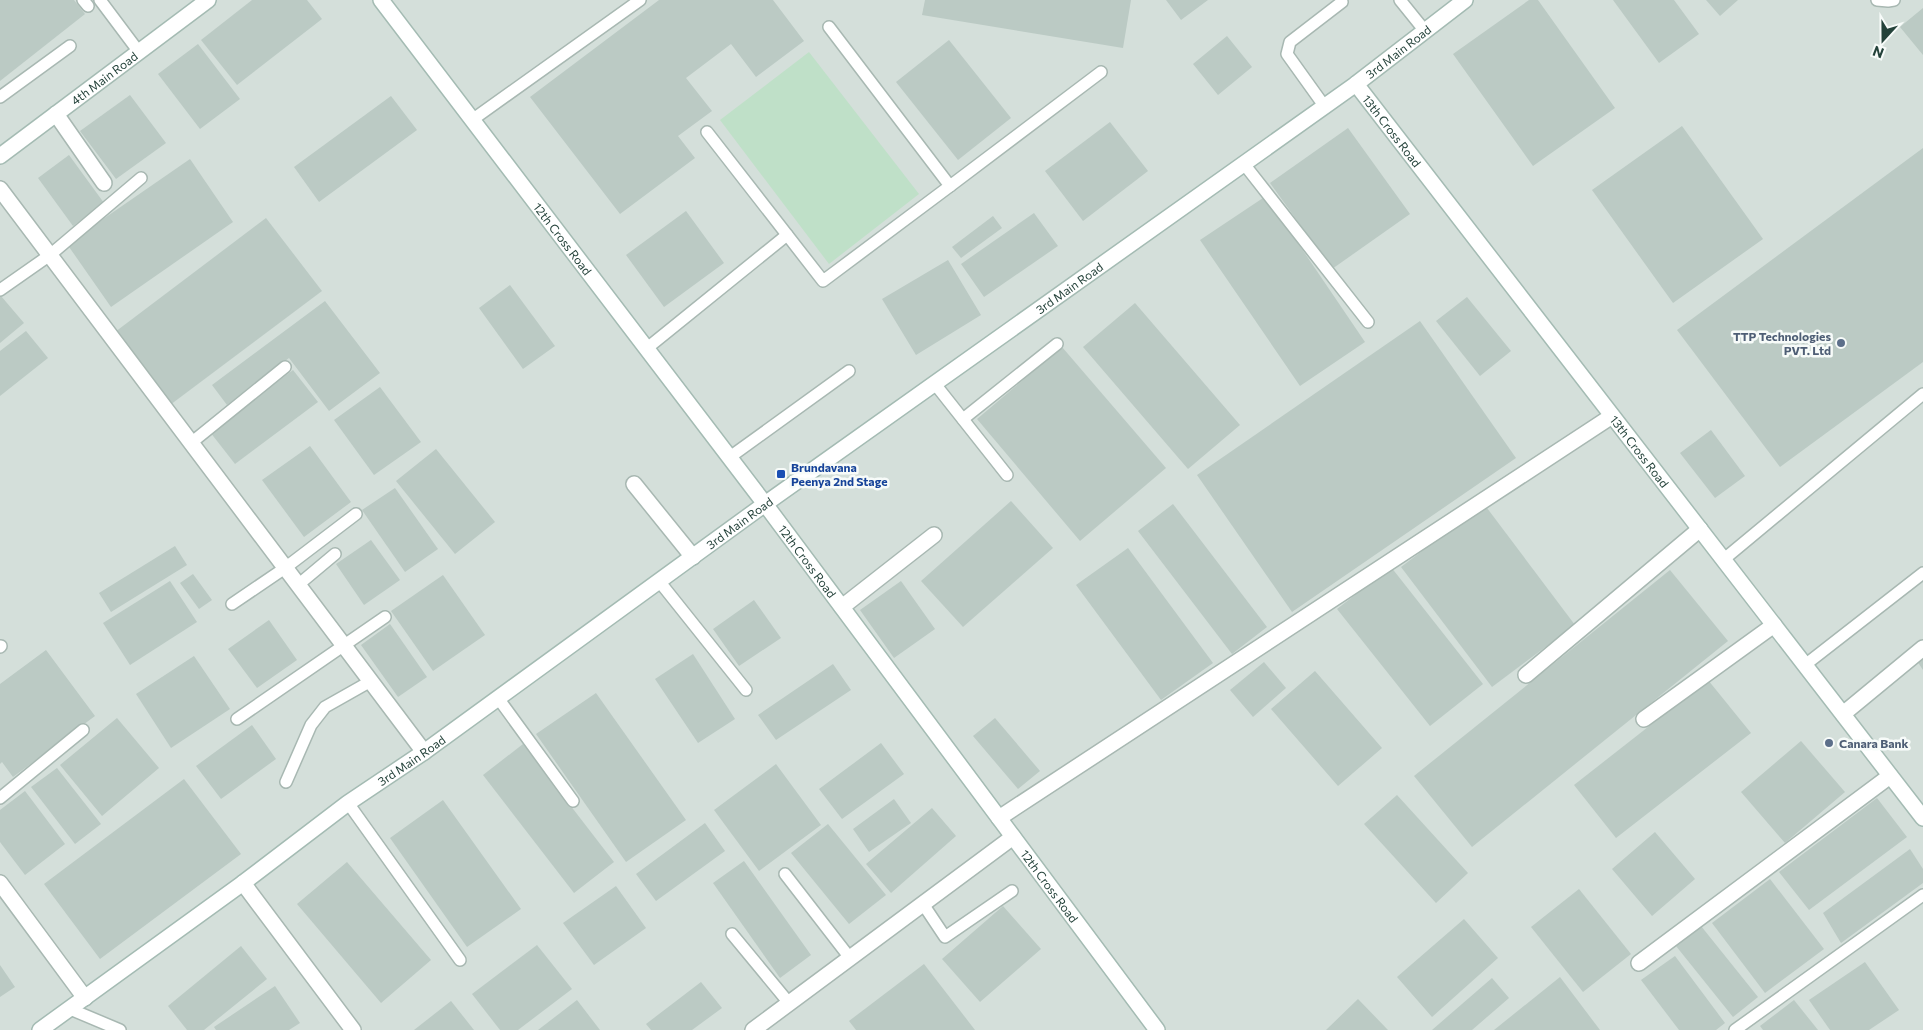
<svg xmlns="http://www.w3.org/2000/svg" width="1923" height="1030" viewBox="0 0 1923 1030" font-family="Commissioner,sans-serif">
	<style>
		.built { fill: #d4dfda }
		.green { fill: #bfe0c8 }
		.building { fill: #bbcac4 }
		.lines { fill: none; stroke-linecap: round; stroke-linejoin: round }
		.lane-casing { stroke: #a8b8b2; stroke-width: 14 }
		.street-casing { stroke: #a8b8b2; stroke-width: 18 }
		.secondary-casing { stroke: #a4bbb3; stroke-width: 18 }
		.lane { stroke: #fff; stroke-width: 11 }
		.street { stroke: #fff; stroke-width: 15 }
		.secondary { stroke: #fff; stroke-width: 15 }
		.service-dot { fill: #5c6f8a; stroke: #f7fbf9; stroke-width: 2 }
		.transit-dot { fill: #1a4fb4; stroke: #f7fbf9; stroke-width: 2 }
		.labels { text-anchor: middle; dominant-baseline: central; stroke-width: 5; stroke-linejoin: round; paint-order: stroke }
		.street-label { font-size: 12px; fill: #24423a; stroke: #f7fbf9 }
		.service-label { font-size: 12px; font-weight: bold; fill: #4e5e75; stroke: #f7fbf9; text-anchor: end }
		.transit-label { font-size: 12px; font-weight: bold; fill: #164399; stroke: #f7fbf9; text-anchor: start }
	</style>
	<rect width="100%" height="100%" fill="#e6efeb"/>
	<rect class="built" x="0" y="0" width="1923" height="1030"/>
	<polygon class="green" points="809,52 919,194 829,264 720,120"/>
	<g class="building">
		<polygon points="0,0 74,0 85,14 0,81"/>
		<polygon points="252,0 307,0 322,19 237,85 201,40"/>
		<polygon points="659,0 773,0 804,41 756,77 731,44 686,78 712,111 678,136 695,158 620,214 530,97"/>
		<polygon points="925,0 1131,0 1123,48 922,15"/>
		<polygon points="1166,0 1208,0 1181,20"/>
		<polygon points="1529,0 1538,0 1615,108 1533,166 1453,54"/>
		<polygon points="1613,0 1674,0 1699,34 1659,63"/>
		<polygon points="1706,0 1738,0 1720,16"/>
		<polygon points="1923,8 1923,55 1900,27"/>
		<polygon points="1227,36 1252,67 1218,95 1193,64"/>
		<polygon points="949,40 1011,118 958,160 896,82"/>
		<polygon points="198,44 240,99 200,129 158,74"/>
		<polygon points="130,95 166,143 116,179 80,131"/>
		<polygon points="391,96 417,130 319,202 294,167"/>
		<polygon points="1110,122 1148,171 1083,221 1045,171"/>
		<polygon points="1682,126 1763,239 1673,303 1592,190"/>
		<polygon points="1348,128 1410,214 1332,269 1270,183"/>
		<polygon points="1923,148 1923,362 1780,467 1677,330"/>
		<polygon points="69,155 104,203 73,226 38,178"/>
		<polygon points="190,159 233,222 111,307 67,244"/>
		<polygon points="1266,196 1365,342 1300,386 1200,240"/>
		<polygon points="686,211 724,263 664,307 626,255"/>
		<polygon points="1034,213 1058,246 984,297 961,264"/>
		<polygon points="993,216 1002,228 961,258 952,247"/>
		<polygon points="266,218 322,291 170,405 115,332"/>
		<polygon points="948,260 981,315 916,355 882,299"/>
		<polygon points="510,285 555,346 523,369 479,308"/>
		<polygon points="1,296 24,323 0,343 0,297"/>
		<polygon points="1467,297 1511,351 1480,376 1436,321"/>
		<polygon points="325,301 380,373 329,411 289,358 227,405 212,385"/>
		<polygon points="1135,303 1240,425 1188,469 1083,347"/>
		<polygon points="1420,321 1516,458 1292,612 1197,475"/>
		<polygon points="26,331 48,358 0,396 0,351"/>
		<polygon points="1062,347 1166,468 1080,541 977,419"/>
		<polygon points="293,370 318,402 235,464 210,432"/>
		<polygon points="380,387 421,442 374,475 334,420"/>
		<polygon points="1711,430 1745,476 1715,498 1680,453"/>
		<polygon points="310,446 351,502 304,537 262,480"/>
		<polygon points="436,449 495,522 455,554 396,481"/>
		<polygon points="395,488 438,549 405,572 362,510"/>
		<polygon points="1011,501 1053,548 963,627 921,581"/>
		<polygon points="1173,504 1267,627 1232,654 1138,531"/>
		<polygon points="1484,504 1575,625 1492,687 1401,567"/>
		<polygon points="371,540 400,580 364,605 336,564"/>
		<polygon points="175,546 187,565 111,612 99,593"/>
		<polygon points="1128,548 1213,663 1161,700 1076,585"/>
		<polygon points="1391,567 1483,684 1430,726 1337,609"/>
		<polygon points="1670,570 1728,641 1472,847 1414,776"/>
		<polygon points="193,574 212,600 199,609 180,583"/>
		<polygon points="443,575 485,635 433,671 391,611"/>
		<polygon points="170,581 197,622 130,665 103,623"/>
		<polygon points="901,581 935,629 894,658 860,610"/>
		<polygon points="754,600 781,638 739,666 713,629"/>
		<polygon points="269,620 297,660 257,688 228,649"/>
		<polygon points="390,624 427,677 398,697 361,645"/>
		<polygon points="46,650 95,716 13,777 2,762 0,764 0,684"/>
		<polygon points="693,654 735,719 698,743 655,679"/>
		<polygon points="194,656 230,709 171,748 136,694"/>
		<polygon points="1923,657 1923,670 1917,661"/>
		<polygon points="1264,662 1286,688 1253,717 1230,690"/>
		<polygon points="833,664 851,690 776,740 758,715"/>
		<polygon points="1315,671 1382,748 1338,786 1271,709"/>
		<polygon points="1708,680 1751,733 1616,838 1574,785"/>
		<polygon points="596,693 686,820 626,862 536,734"/>
		<polygon points="117,718 159,768 102,816 60,765"/>
		<polygon points="995,718 1040,771 1018,789 973,736"/>
		<polygon points="252,725 276,759 221,799 196,766"/>
		<polygon points="1801,741 1845,792 1785,843 1741,792"/>
		<polygon points="881,743 904,774 842,819 819,789"/>
		<polygon points="523,744 614,862 574,893 483,775"/>
		<polygon points="776,764 821,825 759,871 714,810"/>
		<polygon points="57,768 101,824 75,844 31,787"/>
		<polygon points="184,779 241,854 100,959 44,884"/>
		<polygon points="25,791 65,844 25,875 0,842 0,810"/>
		<polygon points="1397,795 1468,873 1436,903 1364,824"/>
		<polygon points="1877,798 1907,837 1809,910 1779,872"/>
		<polygon points="894,799 911,823 869,852 853,829"/>
		<polygon points="443,800 521,909 467,947 390,838"/>
		<polygon points="932,808 956,836 891,893 866,864"/>
		<polygon points="705,823 725,851 656,901 636,874"/>
		<polygon points="828,824 886,895 849,924 791,853"/>
		<polygon points="1655,832 1695,879 1652,916 1612,869"/>
		<polygon points="1910,849 1923,869 1923,883 1841,943 1823,913"/>
		<polygon points="744,861 811,955 780,978 713,883"/>
		<polygon points="347,862 431,960 381,1003 297,904"/>
		<polygon points="1770,879 1824,949 1765,993 1712,923"/>
		<polygon points="616,886 646,928 594,965 563,923"/>
		<polygon points="1579,889 1631,954 1583,992 1531,927"/>
		<polygon points="1003,906 1041,949 980,1002 942,959"/>
		<polygon points="1464,919 1498,958 1432,1017 1397,977"/>
		<polygon points="1701,926 1758,997 1733,1017 1676,946"/>
		<polygon points="537,945 572,989 518,1030 500,1030 472,994"/>
		<polygon points="241,946 267,979 204,1030 187,1030 168,1006"/>
		<polygon points="1675,956 1725,1023 1716,1030 1679,1030 1641,980"/>
		<polygon points="1865,962 1899,1010 1869,1030 1830,1030 1809,1000"/>
		<polygon points="924,964 975,1030 856,1030 849,1021"/>
		<polygon points="0,965 15,987 0,997"/>
		<polygon points="1560,977 1600,1030 1494,1030"/>
		<polygon points="1492,978 1509,998 1472,1030 1432,1030"/>
		<polygon points="701,982 722,1008 692,1030 651,1030 646,1024"/>
		<polygon points="275,986 300,1023 289,1030 216,1030 214,1027"/>
		<polygon points="1358,999 1388,1030 1326,1030"/>
		<polygon points="577,1000 600,1030 538,1030"/>
		<polygon points="1794,1000 1818,1030 1763,1030 1760,1026"/>
		<polygon points="451,1001 474,1030 414,1030"/>
	</g>
	<g class="lines">
		<g class="lane-casing">
			<g id="lane">
				<polyline points="83,0 88,6"/>
				<polyline points="100,0 139,52"/>
				<polyline points="1400,0 1425,31"/>
				<polyline points="1877,0 1888,1 1894,0"/>
				<polyline points="0,97 70,46"/>
				<polyline points="1325,107 1287,54 1290,42 1342,2"/>
				<polyline points="472,120 640,0"/>
				<polyline points="707,132 823,281 950,186 829,27"/>
				<polyline points="1244,164 1368,322"/>
				<polyline points="950,186 1101,72"/>
				<polyline points="0,290 50,255 141,178"/>
				<polyline points="646,349 787,235"/>
				<polyline points="935,384 1007,475"/>
				<polyline points="963,419 1057,344"/>
				<polyline points="191,443 285,367"/>
				<polyline points="730,457 849,371"/>
				<polyline points="1723,560 1923,394"/>
				<polyline points="659,581 746,690"/>
				<polyline points="298,585 335,554"/>
				<polyline points="232,604 285,568 356,514"/>
				<polyline points="0,647 1,646"/>
				<polyline points="1805,665 1923,573"/>
				<polyline points="498,698 573,801"/>
				<polyline points="237,719 385,617"/>
				<polyline points="286,782 311,725 325,707 371,681"/>
				<polyline points="0,798 83,730"/>
				<polyline points="348,803 460,960"/>
				<polyline points="785,874 850,958"/>
				<polyline points="923,904 945,937 1012,891"/>
				<polyline points="732,934 789,1003"/>
				<polyline points="70,1009 120,1030"/>
				<polyline points="1735,1030 1923,895"/>
			</g>
		</g>
		<g class="street-casing">
			<g id="street">
				<polyline points="56,114 104,183"/>
				<polyline points="0,189 424,752"/>
				<polyline points="634,484 693,557"/>
				<polyline points="842,607 934,535"/>
				<polyline points="1526,675 1700,529"/>
				<polyline points="1843,714 1923,648"/>
				<polyline points="1644,719 1774,625"/>
				<polyline points="999,818 1612,416"/>
				<polyline points="0,883 85,998"/>
				<polyline points="243,883 353,1030"/>
				<polyline points="1639,963 1890,776"/>
				<polyline points="753,1030 1013,837"/>
			</g>
		</g>
		<g class="secondary-casing">
			<g id="secondary">
				<path id="s1" d="M381,0L765,504L1157,1030"/>
				<path id="s2" d="M1356,84L1923,818"/>
				<path id="s3" d="M0,156L208,0"/>
				<path id="s4" d="M40,1030L243,883L348,803L424,752L765,504L1356,84L1465,0"/>
			</g>
		</g>
		<use href="#lane" class="lane"/>
		<use href="#street" class="street"/>
		<use href="#secondary" class="secondary"/>
	</g>
	<g class="service-dot">
		<circle cx="1841" cy="343" r="5"/>
		<circle cx="1829" cy="743" r="5"/>
	</g>
	<rect class="transit-dot" x="776" y="469" width="10" height="10" rx="2.5"/>
	<g class="labels">
		<g class="street-label">
			<text stroke="none"><textPath href="#s4" startOffset="1674">3rd Main Road</textPath></text>
			<text stroke="none"><textPath href="#s3" startOffset="130">4th Main Road</textPath></text>
			<text stroke="none"><textPath href="#s2" startOffset="59">13th Cross Road</textPath></text>
			<text stroke="none"><textPath href="#s1" startOffset="300">12th Cross Road</textPath></text>
			<text stroke="none"><textPath href="#s4" startOffset="1269">3rd Main Road</textPath></text>
			<text stroke="none"><textPath href="#s2" startOffset="464">13th Cross Road</textPath></text>
			<text stroke="none"><textPath href="#s4" startOffset="864">3rd Main Road</textPath></text>
			<text stroke="none"><textPath href="#s1" startOffset="705">12th Cross Road</textPath></text>
			<text stroke="none"><textPath href="#s4" startOffset="459">3rd Main Road</textPath></text>
			<text stroke="none"><textPath href="#s1" startOffset="1110">12th Cross Road</textPath></text>
		</g>
		<g class="service-label">
			<text x="1831" y="336">TTP Technologies<tspan x="1831" dy="14">PVT. Ltd</tspan></text>
			<text x="1839" y="743" text-anchor="start">Canara Bank</text>
		</g>
		<g class="transit-label">
			<text x="791" y="467">Brundavana<tspan x="791" dy="14">Peenya 2nd Stage</tspan></text>
		</g>
	</g>
	<g transform="translate(1883 40) rotate(201)" stroke="#f7fbf9" stroke-width="4" paint-order="stroke">
	<path d="M0-4L9 19L0 12L-9 19Z" fill="#24423a"/>
	<text y="-8" font-size="14" font-weight="bold" text-anchor="middle" fill="#24423a">N</text>
	</g>
</svg>
